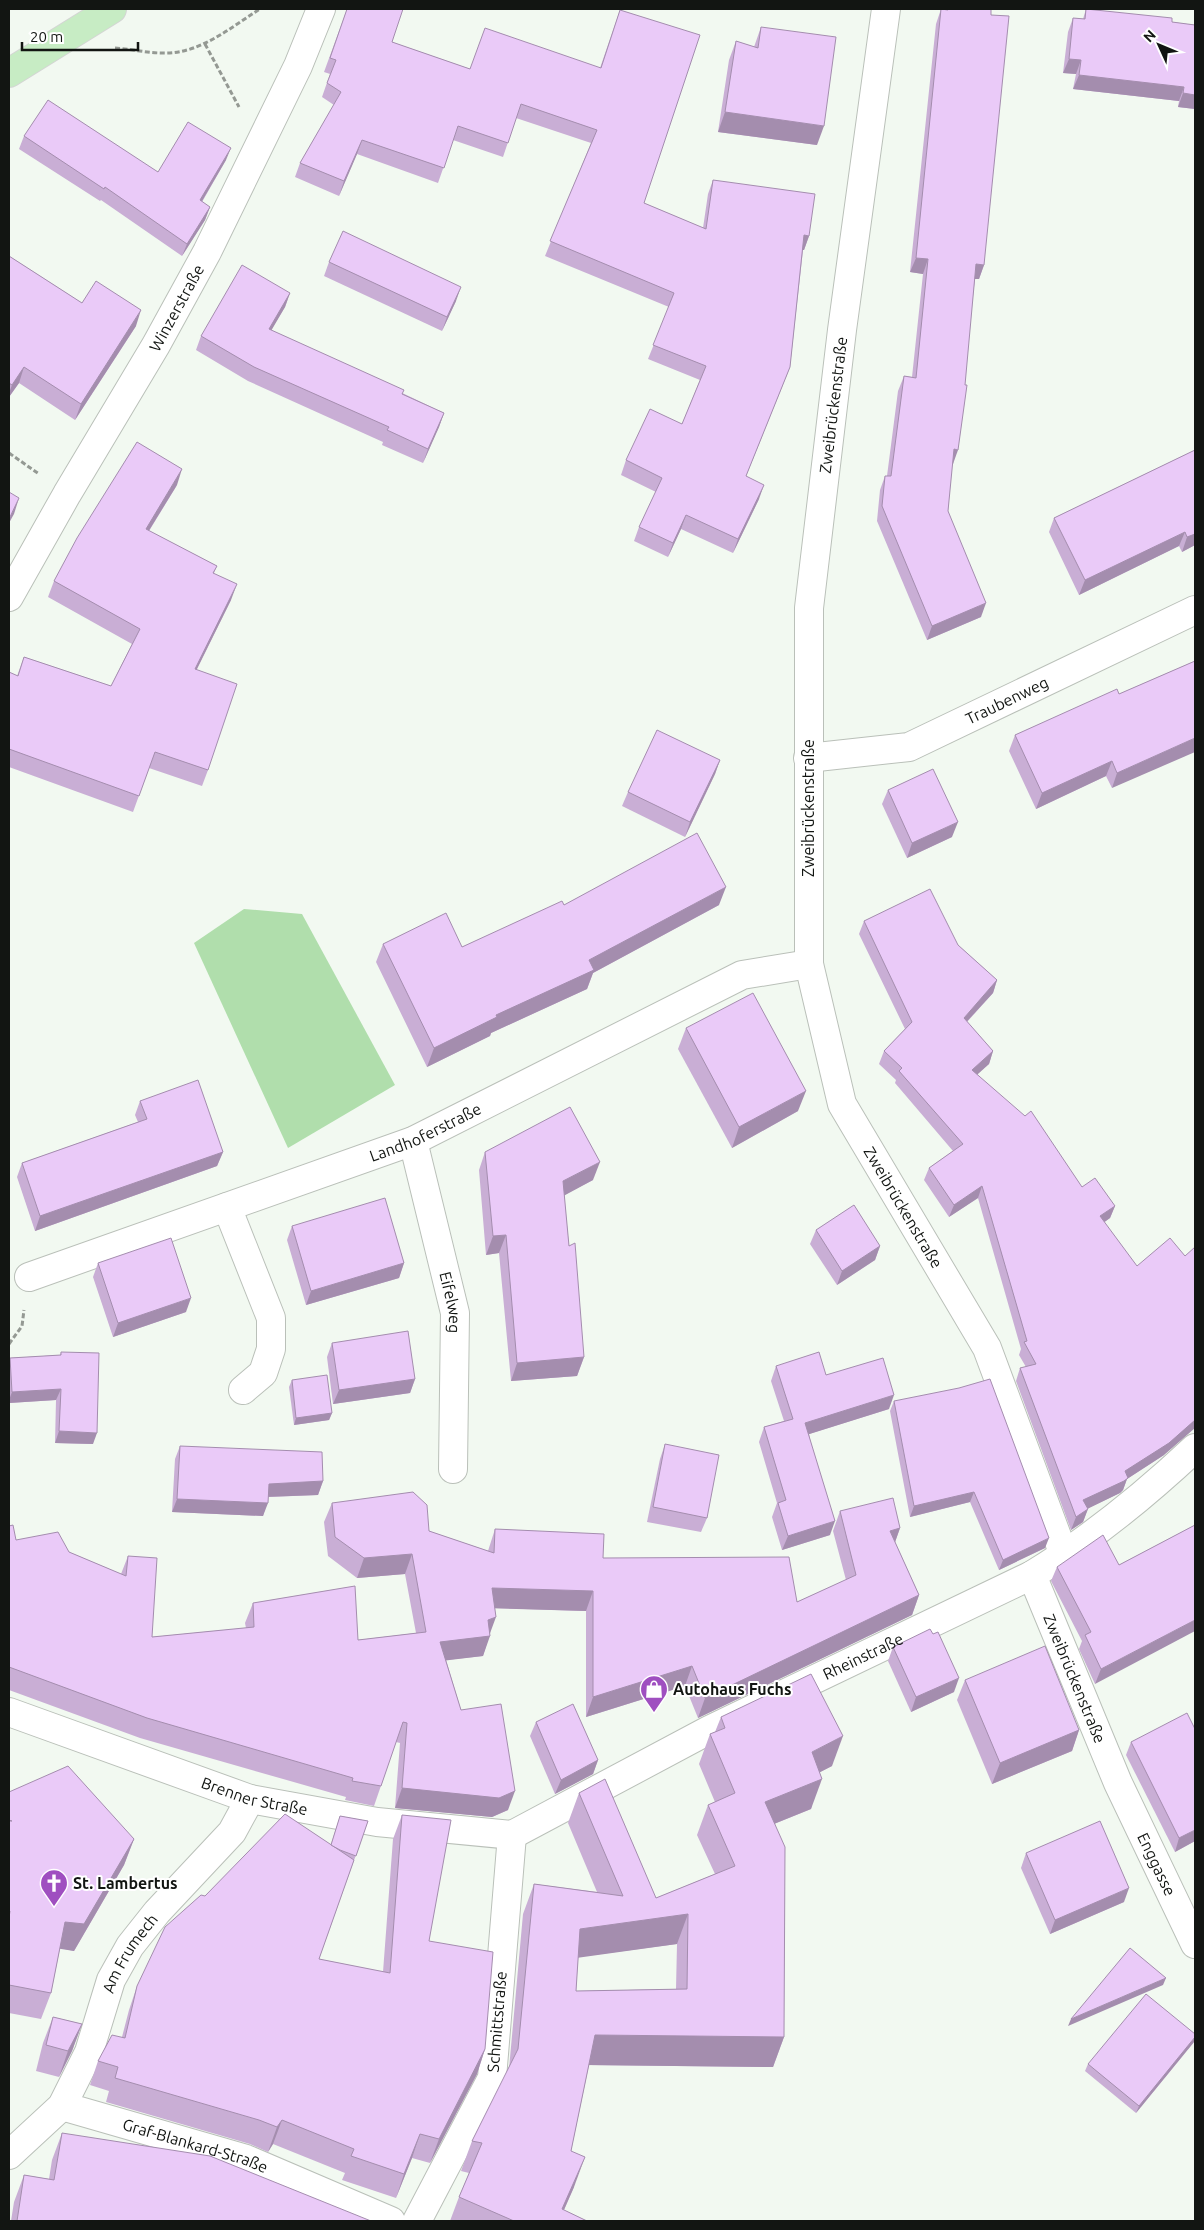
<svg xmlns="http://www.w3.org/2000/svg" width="1204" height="2230" viewBox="0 0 1204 2230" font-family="Ubuntu,sans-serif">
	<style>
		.green { fill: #b0deac }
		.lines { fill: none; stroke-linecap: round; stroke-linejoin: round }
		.minor-casing { stroke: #bac0b9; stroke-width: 30 }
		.major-casing { stroke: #d4d5d4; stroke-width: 30 }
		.path { stroke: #949993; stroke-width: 3; stroke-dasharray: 5 2.5; stroke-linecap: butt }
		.minor { stroke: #fff; stroke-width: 28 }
		.major { stroke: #c7ecc4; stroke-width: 28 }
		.wall { fill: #c9aed5; fill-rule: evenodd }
		.shaded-wall { fill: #a48dae }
		.building { fill: #eacaf8; stroke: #a48dae; fill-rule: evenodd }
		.labels { text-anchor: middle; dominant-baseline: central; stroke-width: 4; stroke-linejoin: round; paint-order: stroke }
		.street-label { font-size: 16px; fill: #121512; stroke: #fff }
		.poi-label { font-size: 16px; font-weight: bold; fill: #121512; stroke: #fff; text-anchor: start }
	</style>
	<rect width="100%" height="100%" fill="#f2f9f1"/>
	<polygon class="green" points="244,909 302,914 395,1085 288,1148 194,943"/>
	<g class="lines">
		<g class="minor-casing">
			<g id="minor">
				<path id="s1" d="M886,9L842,330L809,608V964L842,1104L987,1348L1064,1555"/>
				<path id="s2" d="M9,597L67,494L156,345L207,252L298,66L321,9"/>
				<path id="s3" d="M808,758L909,747L1195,610"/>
				<path id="s4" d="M413,1141L455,1313L453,1469"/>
				<polyline points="227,1207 271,1318 271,1349 263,1373 243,1390"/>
				<path id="s5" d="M29,1277L413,1141L742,975L809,964"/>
				<path id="s6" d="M1032,1575L1118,1783L1195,1944"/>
				<path id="s7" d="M9,1712L250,1799L377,1822L512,1835"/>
				<path id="s8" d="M512,1835L709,1730L1032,1575C1091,1539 1145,1495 1195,1448"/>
				<path id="s9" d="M62,2106L246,2159L391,2221"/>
				<path id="s10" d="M9,2155L62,2106L89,2052L111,1980L130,1946L157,1912L232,1832L250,1799"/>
				<path id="s11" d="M417,2221L492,2078L512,1835"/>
			</g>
		</g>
		<g class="major-casing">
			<polyline id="major" points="9,73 112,9"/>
		</g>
		<g class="path">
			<polyline points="205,44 239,107"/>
			<path d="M115,48C131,49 147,53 162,53C199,55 231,27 260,9"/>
			<polyline points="9,453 39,474"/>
			<polyline points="9,1344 22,1326 24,1310"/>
		</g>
		<use href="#minor" class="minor"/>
		<use href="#major" class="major"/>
	</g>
	<g class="wall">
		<polygon points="347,9 392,42 470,69 600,68 620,10 644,203 703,228 708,194 713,180 809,236 804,250 803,250 790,367 746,476 759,499 733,553 681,529 668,557 634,541 639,527 656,492 621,475 626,460 682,424 700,380 648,359 669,307 545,256 591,143 516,118 503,157 453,140 438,183 357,154 339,196 295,177 300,163 334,105 322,97 330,74 324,72"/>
		<polygon points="941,9 991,9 984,265 979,279 975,279 953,464 952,464 948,511 981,617 927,640 877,521 880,490 885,476 887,476 898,391 904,376 912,377 923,274 910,272 936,24"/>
		<polygon points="1086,9 1172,22 1195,25 1195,109 1178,107 1179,101 1073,89 1076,74 1063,73 1068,32 1073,18 1083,19"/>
		<polygon points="761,27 817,145 718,132 729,60 736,41 754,47"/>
		<polygon points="24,136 158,172 226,160 202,202 210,207 205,220 182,256 101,200 100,201 19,149"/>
		<polygon points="9,256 82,303 136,326 75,420 19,383 9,397"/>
		<polygon points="329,262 456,301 442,331 324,276"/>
		<polygon points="290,293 285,307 271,330 444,413 439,427 423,463 382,445 383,442 248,381 196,350 201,336"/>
		<polygon points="1195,450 1195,545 1182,552 1179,546 1079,595 1049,532 1054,518"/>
		<polygon points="177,485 149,531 217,566 214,573 231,600 197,669 208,770 202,786 149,768 133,812 9,767 9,672 17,676 24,657 111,686 132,644 48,597 54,581"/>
		<polygon points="1195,661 1112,788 1106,776 1036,809 1009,751 1015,735 1119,694"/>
		<polygon points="720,760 715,774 685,837 622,806 628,792"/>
		<polygon points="888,790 952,837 907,858 882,804"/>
		<polygon points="564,905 719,905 593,973 587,989 491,1033 490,1036 427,1067 376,962 383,944 462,947"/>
		<polygon points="864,921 958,945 997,980 993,993 967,1022 993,1051 989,1064 977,1074 1082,1187 1115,1206 1110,1218 1104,1222 1164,1455 1127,1479 1123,1490 1120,1493 1088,1508 1083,1522 1071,1530 1016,1381 1020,1368 1026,1367 1019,1355 1021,1349 978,1198 949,1217 924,1180 929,1168 953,1151 895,1083 896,1080 879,1064 884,1051 905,1029 859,934"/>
		<polygon points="686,1028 798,1111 732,1148 678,1049"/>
		<polygon points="140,1101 223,1152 217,1166 35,1231 17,1177 22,1163 138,1122 135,1115"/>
		<polygon points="485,1152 593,1180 564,1195 569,1246 584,1357 577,1376 511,1381 499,1253 486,1255 479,1170"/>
		<polygon points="292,1226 404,1263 399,1278 306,1305 287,1240"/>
		<polygon points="816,1230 880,1246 875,1260 837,1285 810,1244"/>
		<polygon points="98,1263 186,1312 113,1337 93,1277"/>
		<polygon points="332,1343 415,1379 410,1393 333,1404 327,1357"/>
		<polygon points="61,1352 93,1444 55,1443 56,1400 9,1403 9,1362 10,1358 60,1355"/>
		<polygon points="776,1366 826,1375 889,1409 809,1434 830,1535 782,1550 772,1517 777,1503 759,1442 764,1427 784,1421 771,1381"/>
		<polygon points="292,1380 332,1413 329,1420 294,1425 289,1387"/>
		<polygon points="894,1401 1045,1548 999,1570 970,1502 910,1517 890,1411"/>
		<polygon points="665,1444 707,1518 701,1532 647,1522 660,1459"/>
		<polygon points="180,1446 323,1481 318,1495 268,1497 263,1516 172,1512 175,1459"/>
		<polygon points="332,1503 429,1531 488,1551 495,1529 603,1558 797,1602 846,1580 833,1531 840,1511 900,1528 895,1542 919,1595 912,1615 698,1718 685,1686 586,1717 586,1611 495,1608 490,1633 483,1656 446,1660 461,1710 508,1810 492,1817 395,1808 400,1743 396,1742 374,1806 345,1800 346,1797 140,1738 9,1690 9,1526 16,1540 69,1552 121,1574 128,1556 152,1637 246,1628 245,1623 253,1603 358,1640 416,1633 405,1574 357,1578 328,1556 324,1522"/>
		<polygon points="1195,1525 1095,1684 1079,1649 1082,1641 1051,1581 1057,1567 1119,1565"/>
		<polygon points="933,1634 954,1692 911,1712 888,1661 893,1647"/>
		<polygon points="965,1680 1079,1730 1072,1751 992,1784 957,1700"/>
		<path d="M721,1717L832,1766L820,1772L811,1809L774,1824L784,2037L773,2067L589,2065L571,2151L574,2187L564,2210L587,2221H450L459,2197L469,2173L461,2171L472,2141L509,2069L523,1914L534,1884L597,1892L568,1823L579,1793L656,1898L715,1874L697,1835L708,1805L715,1802L699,1764L710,1734L715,1732ZM677,1944L676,1989L576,1991L578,1957Z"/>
		<polygon points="536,1722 598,1760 593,1774 555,1794 530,1736"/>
		<polygon points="1131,1742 1195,1841 1175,1852 1126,1755"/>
		<polygon points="9,1792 134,1839 124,1865 74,1951 60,1948 51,1993 41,2019 9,2013"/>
		<polygon points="402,1815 429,1941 485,2049 477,2074 430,2163 412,2158 396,2198 342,2180 345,2173 273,2144 268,2152 250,2144 106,2102 109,2091 90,2085 98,2061 122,2037 129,2010 137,1986 205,1896 331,1844 340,1816 368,1821 319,1959 383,1972 393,1839"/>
		<polygon points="1026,1853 1124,1902 1050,1934 1021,1868"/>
		<polygon points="53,2017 82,2024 72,2051 59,2077 36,2071 43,2043"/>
		<polygon points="1194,2042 1136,2113 1085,2071 1088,2064"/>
		<polygon points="62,2133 371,2221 11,2221 14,2202 24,2175 49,2179 52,2160"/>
	</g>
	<g class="shaded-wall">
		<polygon points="1069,59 1081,60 1076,74 1063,73"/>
		<polygon points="1079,75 1184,87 1179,101 1073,89"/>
		<polygon points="1183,93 1195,95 1195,109 1178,107"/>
		<polygon points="725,112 824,126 817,145 718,132"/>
		<polygon points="362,140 357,154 339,196 344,181"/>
		<polygon points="231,148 226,160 195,213 200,200"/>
		<polygon points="210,207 205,220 182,256 187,244"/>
		<polygon points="804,235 809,236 804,250 799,250"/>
		<polygon points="916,258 928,259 923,274 910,272"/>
		<polygon points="976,264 984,265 979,279 971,279"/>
		<polygon points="461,287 456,301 442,331 447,317"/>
		<polygon points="290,293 285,307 264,343 269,329"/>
		<polygon points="141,310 136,326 75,420 81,404"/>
		<polygon points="24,367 19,383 9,397 9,393 12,385"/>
		<polygon points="790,367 784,381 740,490 746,476"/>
		<polygon points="444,413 439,427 423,463 428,449"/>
		<polygon points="954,449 958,450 953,464 949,463"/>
		<polygon points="182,469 177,485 140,545 146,529"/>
		<polygon points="764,485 759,499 733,553 738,539"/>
		<polygon points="19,498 14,514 9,523 9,519"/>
		<polygon points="686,515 681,529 668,557 673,543"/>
		<polygon points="1185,532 1179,546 1079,595 1085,580"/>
		<polygon points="1195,534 1195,545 1182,552 1187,537"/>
		<polygon points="237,584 231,600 189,685 195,669"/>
		<polygon points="986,603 981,617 927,640 932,626"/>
		<polygon points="1195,738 1195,752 1112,788 1117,773"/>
		<polygon points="720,760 715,774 685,837 690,822"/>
		<polygon points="1112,761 1106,776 1036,809 1042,793"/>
		<polygon points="958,822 952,837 907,858 912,843"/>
		<polygon points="726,887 719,905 593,973 587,989 491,1033 490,1036 427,1067 434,1048 496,1015 589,960"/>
		<polygon points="997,980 993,993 959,1030 964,1018"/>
		<polygon points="993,1051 989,1064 968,1083 972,1070"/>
		<polygon points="806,1091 798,1111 732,1148 739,1127"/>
		<polygon points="223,1152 217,1166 35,1231 40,1216"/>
		<polygon points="600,1162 593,1180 556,1200 563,1181"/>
		<polygon points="982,1186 978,1198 949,1217 954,1205"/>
		<polygon points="1115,1206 1110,1218 1095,1229 1100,1216"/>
		<polygon points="506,1235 499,1253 486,1255 493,1236"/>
		<polygon points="880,1246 875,1260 837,1285 842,1271"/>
		<polygon points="404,1263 399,1278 306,1305 311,1291"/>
		<polygon points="191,1298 186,1312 113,1337 118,1323"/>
		<polygon points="584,1357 577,1376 511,1381 517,1363"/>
		<polygon points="415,1379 410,1393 333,1404 339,1390"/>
		<polygon points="61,1389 56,1400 9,1403 9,1400 12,1392"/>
		<polygon points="894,1395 889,1409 800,1437 805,1423"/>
		<polygon points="332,1413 329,1420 294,1425 296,1418"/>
		<polygon points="1195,1420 1195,1428 1164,1455 1127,1479 1123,1490 1120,1493 1079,1513 1083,1500 1125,1471"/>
		<polygon points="59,1431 97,1433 93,1444 55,1443"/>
		<polygon points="323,1481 318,1495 264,1497 269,1484"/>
		<polygon points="974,1492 970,1502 910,1517 914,1506"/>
		<polygon points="177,1499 268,1503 263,1516 172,1512"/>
		<polygon points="1088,1509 1083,1522 1071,1530 1076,1517"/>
		<polygon points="835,1521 830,1535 782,1550 788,1536"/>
		<polygon points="900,1528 893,1548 890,1531"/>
		<polygon points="1049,1538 1045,1548 999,1570 1003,1560"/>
		<polygon points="412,1554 405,1574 357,1578 364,1558"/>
		<polygon points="492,1588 593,1591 586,1611 485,1608"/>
		<polygon points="919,1595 912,1615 698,1718 705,1698"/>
		<polygon points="496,1617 489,1636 490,1636 483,1656 433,1662 440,1642 488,1620"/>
		<polygon points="1195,1620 1195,1631 1095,1684 1101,1669"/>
		<polygon points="692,1666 685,1686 586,1717 593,1697"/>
		<polygon points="959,1678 954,1692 911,1712 916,1697"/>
		<polygon points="1079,1730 1072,1751 992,1784 1000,1763"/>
		<polygon points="843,1736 832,1766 801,1782 812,1752"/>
		<polygon points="598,1760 593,1774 555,1794 561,1780"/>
		<polygon points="822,1779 811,1809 754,1832 765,1802"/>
		<polygon points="402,1788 515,1791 508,1810 492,1817 395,1808"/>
		<polygon points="1195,1830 1195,1841 1175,1852 1179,1838"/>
		<polygon points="134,1839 124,1865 74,1951 55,1948 65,1922"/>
		<polygon points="1129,1888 1124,1902 1050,1934 1055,1920"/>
		<polygon points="688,1914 677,1944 569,1959 580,1929"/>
		<polygon points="1166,1978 1163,1985 1068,2026 1071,2019"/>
		<polygon points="82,2024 72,2051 59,2077 68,2051"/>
		<polygon points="595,2035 784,2037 773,2067 584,2065"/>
		<polygon points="1195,2037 1194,2042 1136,2113 1139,2106"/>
		<polygon points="485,2049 477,2074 430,2163 439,2139"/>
		<polygon points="282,2120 273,2144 268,2152 277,2127"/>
		<polygon points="420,2134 412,2158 396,2198 404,2174"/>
		<polygon points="585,2157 574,2187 559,2221 562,2209"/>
	</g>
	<g class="building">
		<polygon points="347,9 403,9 392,42 470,69 485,28 601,68 620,10 700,35 644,203 706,229 713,180 815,194 809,236 804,235 790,367 746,476 764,485 738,539 686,515 673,543 639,527 662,478 626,460 650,409 682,424 706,366 653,345 674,293 550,241 597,130 521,104 508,143 458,126 444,168 362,140 344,181 300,163 341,92 327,83 336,60 330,58"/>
		<polygon points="941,9 948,10 948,9 991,9 991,15 1009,16 984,265 976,264 965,385 967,385 958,450 954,449 948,511 986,603 932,626 882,506 885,476 891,476 904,376 916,378 928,259 916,258"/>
		<polygon points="1086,9 1172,18 1172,22 1195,25 1195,95 1183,93 1184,87 1079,75 1081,60 1069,59 1073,18 1085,19"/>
		<polygon points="761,27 836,37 824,126 725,112 736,41 758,48"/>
		<polygon points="48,100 158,172 188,122 231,148 200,200 210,207 187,244 105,187 104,189 24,136"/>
		<polygon points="343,231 461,287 447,317 329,262"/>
		<polygon points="9,256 82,303 96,281 141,310 81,404 24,367 12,385 9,383"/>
		<polygon points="242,265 290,293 269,329 404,390 402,394 444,413 428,449 387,430 389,427 254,367 201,336"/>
		<polygon points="137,442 182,469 146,529 217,566 213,573 237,584 195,669 237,684 208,770 155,752 139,796 9,749 9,672 18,676 24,657 111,686 140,629 54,581 77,538"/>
		<polygon points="1195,450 1195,534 1187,537 1185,532 1085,580 1054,518"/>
		<polygon points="9,492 19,498 9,519"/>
		<polygon points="1195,661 1195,738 1117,773 1112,761 1042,793 1015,735 1117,689 1119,694"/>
		<polygon points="657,730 720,760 690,822 628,792"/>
		<polygon points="933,769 958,822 912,843 888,790"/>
		<polygon points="697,833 726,887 589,960 594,970 496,1015 497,1017 434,1048 383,944 446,913 462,947 562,901 564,905"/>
		<polygon points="930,889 958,945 997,980 964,1018 993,1051 972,1070 1025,1116 1031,1111 1082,1187 1095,1178 1115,1206 1100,1216 1137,1266 1170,1238 1185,1256 1195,1247 1195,1420 1169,1443 1125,1471 1128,1478 1124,1481 1083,1500 1088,1509 1076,1517 1020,1368 1036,1364 1024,1342 1027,1341 982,1186 954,1205 929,1168 963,1144 899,1071 902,1068 884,1051 912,1022 864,921"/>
		<polygon points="753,993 806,1091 739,1127 686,1028"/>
		<polygon points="198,1080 223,1152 40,1216 22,1163 147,1119 140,1101"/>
		<polygon points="570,1107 600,1162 563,1181 569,1246 575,1243 584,1357 517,1363 506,1235 493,1236 485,1152"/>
		<polygon points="385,1198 404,1263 311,1291 292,1226"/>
		<polygon points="854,1205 880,1246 842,1271 816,1230"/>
		<polygon points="171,1238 191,1298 118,1323 98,1263"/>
		<polygon points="408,1331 415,1379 339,1390 332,1343"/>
		<polygon points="61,1352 99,1353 97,1433 59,1431 61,1389 12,1392 10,1358 61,1355"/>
		<polygon points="819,1352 826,1375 883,1358 894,1395 805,1423 835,1521 788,1536 778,1503 786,1500 764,1427 793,1419 776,1366"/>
		<polygon points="327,1375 332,1413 296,1418 292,1380"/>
		<polygon points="990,1379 1049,1538 1003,1560 974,1492 914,1506 894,1401 959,1388"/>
		<polygon points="665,1444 719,1455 707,1518 653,1507"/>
		<polygon points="180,1446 322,1452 323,1481 269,1484 268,1503 177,1499"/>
		<polygon points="413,1492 427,1505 429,1531 494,1553 495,1529 604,1534 603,1558 789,1557 797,1602 856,1575 840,1511 893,1498 900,1528 890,1531 919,1595 705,1698 692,1666 593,1697 593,1591 492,1588 496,1617 488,1620 490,1636 440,1642 461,1710 501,1704 515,1791 499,1798 402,1788 407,1723 403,1722 381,1786 352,1781 353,1778 147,1718 9,1667 9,1526 13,1525 16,1540 58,1532 69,1552 126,1576 128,1556 157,1558 152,1637 254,1627 253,1603 355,1586 358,1640 426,1632 412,1554 364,1558 335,1537 332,1503"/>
		<polygon points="1195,1525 1195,1620 1101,1669 1085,1635 1091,1632 1057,1567 1103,1535 1119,1565"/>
		<polygon points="930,1629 933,1634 938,1632 959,1678 916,1697 893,1647"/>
		<polygon points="1045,1646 1079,1730 1000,1763 965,1680"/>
		<path d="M811,1674L843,1736L812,1752L822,1779L765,1802L785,1847L784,2037L595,2035L571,2151L585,2157L562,2209L587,2221H514L459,2197L482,2143L472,2141L518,2049L534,1884L623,1896L579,1793L605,1779L656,1898L735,1866L708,1805L735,1793L710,1734L725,1728L721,1717ZM688,1914L687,1989L576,1991L580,1929Z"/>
		<polygon points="573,1704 598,1760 561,1780 536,1722"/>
		<polygon points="1187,1713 1195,1729 1195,1830 1179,1838 1131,1742"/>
		<polygon points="68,1766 134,1839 84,1924 65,1922 51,1993 9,1985 9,1918 10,1911 9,1911 9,1821 12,1821 9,1820 9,1792"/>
		<polygon points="285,1814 354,1860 319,1959 390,1973 402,1815 451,1820 429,1941 493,1952 485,2049 439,2139 420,2134 404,2174 351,2156 354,2149 282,2120 277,2127 259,2120 115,2078 118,2067 98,2061 112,2035 125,2038 137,1986 165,1927 201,1895 205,1896"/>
		<polygon points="340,1816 368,1821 356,1856 340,1850 331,1845"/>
		<polygon points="1100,1821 1129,1888 1055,1920 1026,1853"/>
		<polygon points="1130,1948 1166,1978 1071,2019"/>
		<polygon points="1146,1994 1195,2034 1195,2037 1139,2106 1088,2064"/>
		<polygon points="53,2017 82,2024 68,2051 46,2045"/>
		<polygon points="62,2133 210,2156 371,2221 17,2221 24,2175 54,2180"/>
	</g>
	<defs>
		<g id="shop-pin" transform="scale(1.4375)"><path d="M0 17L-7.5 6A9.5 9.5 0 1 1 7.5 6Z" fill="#9f4fc0" stroke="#fff"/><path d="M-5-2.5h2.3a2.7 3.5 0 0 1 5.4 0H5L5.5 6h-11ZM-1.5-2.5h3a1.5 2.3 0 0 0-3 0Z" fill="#fff"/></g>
		<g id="church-pin" transform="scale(1.4375)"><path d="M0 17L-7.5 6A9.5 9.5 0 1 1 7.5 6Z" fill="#9f4fc0" stroke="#fff"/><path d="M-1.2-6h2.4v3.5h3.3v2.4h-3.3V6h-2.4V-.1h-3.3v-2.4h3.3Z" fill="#fff"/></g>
	</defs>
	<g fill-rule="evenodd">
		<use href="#shop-pin" x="654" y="1689"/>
		<use href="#church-pin" x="54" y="1883"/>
	</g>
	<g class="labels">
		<g class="street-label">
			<text stroke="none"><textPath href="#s2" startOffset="334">Winzerstraße</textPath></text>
			<text transform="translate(833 405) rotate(-83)">Zweibrückenstraße</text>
			<text stroke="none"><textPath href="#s3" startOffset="210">Traubenweg</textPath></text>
			<text transform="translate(808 808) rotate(-90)">Zweibrückenstraße</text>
			<text stroke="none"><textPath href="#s5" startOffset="422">Landhoferstraße</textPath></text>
			<text stroke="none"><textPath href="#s1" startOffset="1224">Zweibrückenstraße</textPath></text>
			<text stroke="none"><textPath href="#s4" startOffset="166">Eifelweg</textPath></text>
			<text stroke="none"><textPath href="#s8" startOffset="394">Rheinstraße</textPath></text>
			<text stroke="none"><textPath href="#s6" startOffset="112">Zweibrückenstraße</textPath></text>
			<text stroke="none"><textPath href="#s7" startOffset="260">Brenner Straße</textPath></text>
			<text stroke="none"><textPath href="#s6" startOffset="315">Enggasse</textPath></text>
			<text stroke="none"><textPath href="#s10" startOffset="240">Am Frumech</textPath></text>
			<text stroke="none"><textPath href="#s11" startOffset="218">Schmittstraße</textPath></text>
			<text stroke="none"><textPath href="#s9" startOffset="139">Graf-Blankard-Straße</textPath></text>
		</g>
		<g class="poi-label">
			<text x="673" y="1689">Autohaus Fuchs</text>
			<text x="73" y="1883">St. Lambertus</text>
		</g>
	</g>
	<rect width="1204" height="2230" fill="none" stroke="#121512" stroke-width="20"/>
	<g transform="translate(1159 45) rotate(314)" stroke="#ffffff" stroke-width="4" paint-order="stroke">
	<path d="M0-4L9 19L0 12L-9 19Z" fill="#121512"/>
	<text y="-8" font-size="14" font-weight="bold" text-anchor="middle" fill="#121512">N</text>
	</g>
	<path d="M22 42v8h116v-8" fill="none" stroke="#121512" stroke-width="2.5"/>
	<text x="30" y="42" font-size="15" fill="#121512" stroke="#ffffff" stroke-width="4" paint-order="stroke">20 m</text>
</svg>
